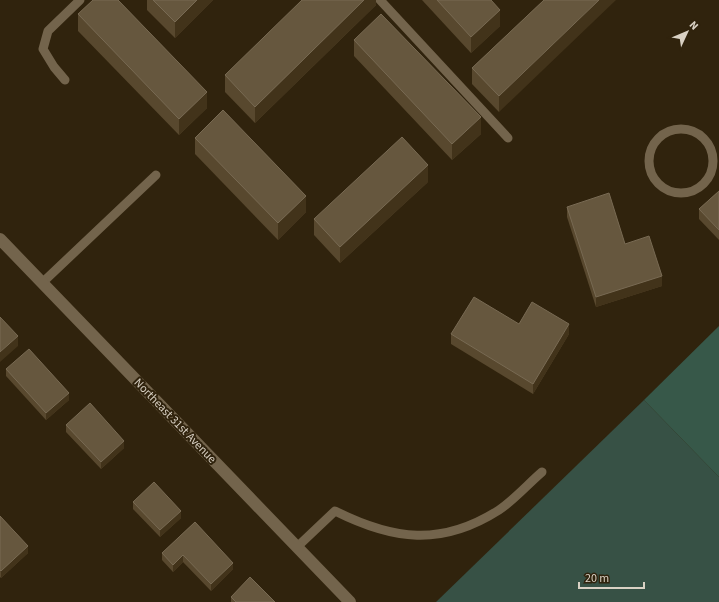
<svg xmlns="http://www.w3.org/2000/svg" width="719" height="602" viewBox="0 0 719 602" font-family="'Source Sans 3',sans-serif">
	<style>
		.green { fill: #375145 }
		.forest { fill: #375849 }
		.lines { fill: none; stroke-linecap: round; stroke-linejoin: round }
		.service { stroke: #73644c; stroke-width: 9 }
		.tertiary { stroke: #73644c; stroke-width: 12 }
		.wall { fill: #58482e }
		.shaded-wall { fill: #42331a }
		.building { fill: #66573e; stroke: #786a53 }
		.labels { text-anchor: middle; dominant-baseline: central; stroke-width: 4; stroke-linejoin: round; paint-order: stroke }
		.street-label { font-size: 12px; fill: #d9d1c4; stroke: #30230d }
	</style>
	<rect width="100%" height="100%" fill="#30230d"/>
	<polygon class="green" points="644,400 719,477 719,602 436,602"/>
	<polygon class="forest" points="719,326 719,477 644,400"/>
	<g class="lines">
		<g class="service">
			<polyline points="380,0 508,138"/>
			<polyline points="65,80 54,67 43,49 48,31 80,0"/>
			<circle cx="681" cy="161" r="32"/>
			<polyline points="42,283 156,175"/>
			<path d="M297,547L335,511C393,540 441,547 499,510C514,500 528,484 542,472"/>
		</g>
		<polyline class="tertiary" points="0,239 350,602"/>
	</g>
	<g class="wall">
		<polygon points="147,0 213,0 175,38 147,10"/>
		<polygon points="376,0 376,5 255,123 225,92 225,75"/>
		<polygon points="422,0 491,0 500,26 471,53"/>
		<polygon points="544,0 499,112 472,84 472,68"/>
		<polygon points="78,14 207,108 179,135 78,31"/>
		<polygon points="354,40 481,134 452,160 354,56"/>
		<polygon points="195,138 306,212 278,240 195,154"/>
		<polygon points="428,182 340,263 314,235 314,219"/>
		<polygon points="719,191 719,240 699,219 699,209"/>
		<polygon points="567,207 625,244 662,286 596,307 567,217"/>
		<polygon points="519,324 569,334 533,394 451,344 451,334"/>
		<polygon points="6,369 69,400 46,420 6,376"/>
		<polygon points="66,425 124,448 101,469 66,432"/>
		<polygon points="133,502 181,518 160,537 133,509"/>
		<polygon points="0,516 28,553 1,578 0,577"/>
		<polygon points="195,522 233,569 211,591 183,562 173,572 162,560 162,553"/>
		<polygon points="231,597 275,602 231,602"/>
	</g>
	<g class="shaded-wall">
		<polygon points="197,0 213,0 175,38 175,22"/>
		<polygon points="364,0 376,0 376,5 255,123 255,107"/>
		<polygon points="599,0 616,0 499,112 499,96"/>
		<polygon points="500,10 500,26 471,53 471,37"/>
		<polygon points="207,92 207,108 179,135 179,119"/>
		<polygon points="481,117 481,134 452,160 452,144"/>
		<polygon points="428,165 428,182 340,263 340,247"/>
		<polygon points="306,196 306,212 278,240 278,223"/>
		<polygon points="662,276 662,286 596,307 596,297"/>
		<polygon points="569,324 569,334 533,394 533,384"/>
		<polygon points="18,336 18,346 0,362 0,352"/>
		<polygon points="69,393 69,400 46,420 46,413"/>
		<polygon points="124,441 124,448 101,469 101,462"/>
		<polygon points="181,511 181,518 160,537 160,530"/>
		<polygon points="28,546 28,553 1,578 1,571"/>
		<polygon points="183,555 183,562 173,572 173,565"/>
		<polygon points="233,563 233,569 211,591 211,584"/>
	</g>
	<g class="building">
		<polygon points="93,0 118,0 207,92 179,119 78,14"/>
		<polygon points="153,0 197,0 175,22"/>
		<polygon points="302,0 364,0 255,107 225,75"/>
		<polygon points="437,0 491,0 500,10 471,37"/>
		<polygon points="544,0 599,0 499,96 472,68"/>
		<polygon points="381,14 481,117 452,144 354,40"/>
		<polygon points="223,110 306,196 278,223 195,138"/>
		<polygon points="402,137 428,165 340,247 314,219"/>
		<polygon points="719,191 719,230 699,209"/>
		<polygon points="609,193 625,244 649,236 662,276 596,297 567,207"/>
		<polygon points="474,297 519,324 532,302 569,324 533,384 451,334"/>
		<polygon points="0,317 18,336 0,352"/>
		<polygon points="29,349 69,393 46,413 6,369"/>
		<polygon points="90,403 124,441 101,462 66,425"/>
		<polygon points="154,482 181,511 160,530 133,502"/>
		<polygon points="0,516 28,546 1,571 0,570"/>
		<polygon points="195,522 233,563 211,584 183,555 173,565 162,553"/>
		<polygon points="250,577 275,602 236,602 231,597"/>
	</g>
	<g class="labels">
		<g class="street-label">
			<text transform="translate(175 421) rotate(46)">Northeast 31st Avenue</text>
		</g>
	</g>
	<g transform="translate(687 32) rotate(46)" stroke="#30230d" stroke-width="3" paint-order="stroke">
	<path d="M0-3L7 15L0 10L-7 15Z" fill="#d9d1c4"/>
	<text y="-6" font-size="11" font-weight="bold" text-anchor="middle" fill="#d9d1c4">N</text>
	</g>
	<path d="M579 582v6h65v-6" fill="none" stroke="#d9d1c4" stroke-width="2"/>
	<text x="585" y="582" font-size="12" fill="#d9d1c4" stroke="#30230d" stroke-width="3" paint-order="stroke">20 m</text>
</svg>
